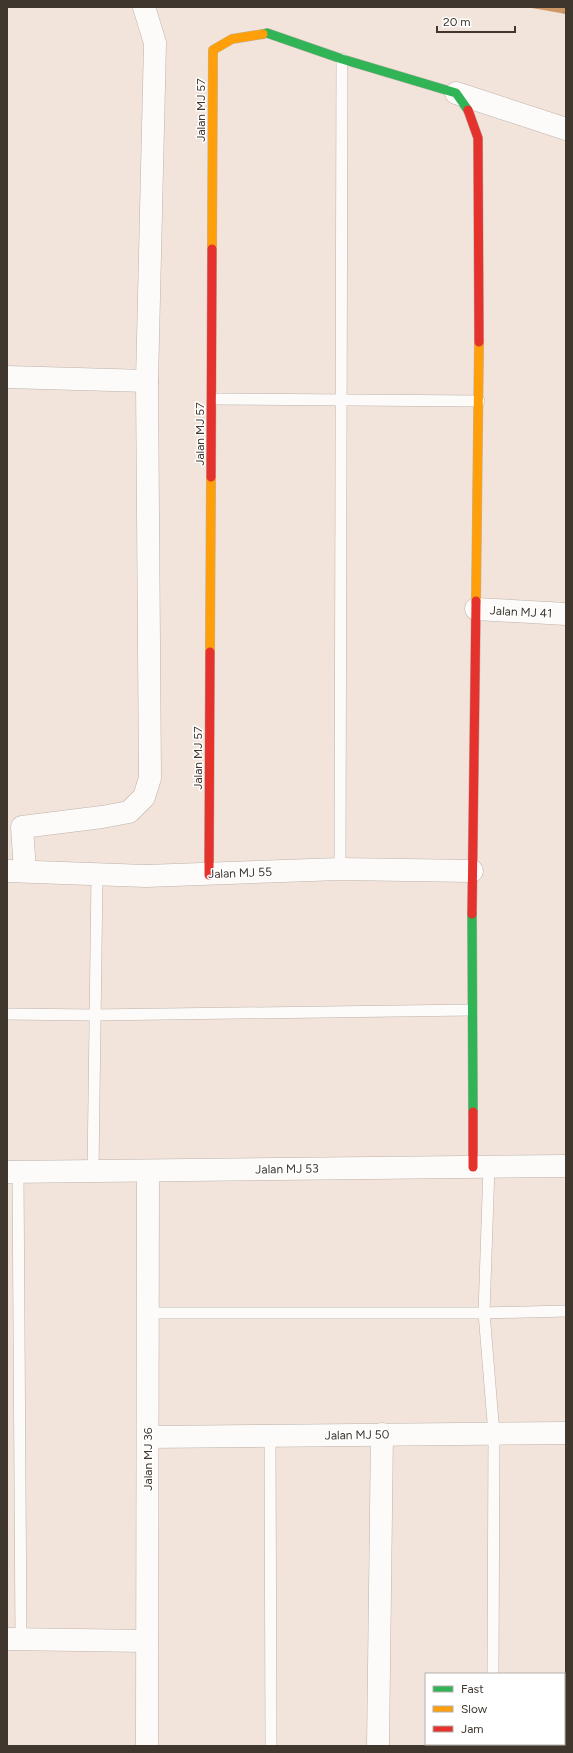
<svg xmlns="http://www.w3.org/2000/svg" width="573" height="1753" viewBox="0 0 573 1753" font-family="Figtree,sans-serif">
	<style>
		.water { fill: url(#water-waves) }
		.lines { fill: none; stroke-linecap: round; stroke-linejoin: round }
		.lane-casing { stroke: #bdb2ab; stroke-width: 12 }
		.street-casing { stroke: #bdb2ab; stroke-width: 23 }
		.fast-casing { stroke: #bdb2ab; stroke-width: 10 }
		.slow-casing { stroke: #bdb2ab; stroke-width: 10 }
		.jam-casing { stroke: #bdb2ab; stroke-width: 10 }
		.lane { stroke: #fdfbf9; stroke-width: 11 }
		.street { stroke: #fdfbf9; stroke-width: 22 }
		.fast { stroke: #30b455; stroke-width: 9 }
		.slow { stroke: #ff9f0a; stroke-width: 9 }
		.jam { stroke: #e5322d; stroke-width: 9 }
		.labels { text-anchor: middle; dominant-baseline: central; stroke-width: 3; stroke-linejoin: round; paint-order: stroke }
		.street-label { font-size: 12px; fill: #3f362e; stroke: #fff }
	</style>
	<defs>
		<pattern id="water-waves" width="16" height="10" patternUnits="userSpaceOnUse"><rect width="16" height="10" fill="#ce9865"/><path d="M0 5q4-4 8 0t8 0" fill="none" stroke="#a97d54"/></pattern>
	</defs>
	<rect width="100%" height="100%" fill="#f2e4da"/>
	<polygon class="water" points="526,7 566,7 566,14"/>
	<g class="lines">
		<g class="lane-casing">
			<g id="lane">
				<polyline points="212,399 479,401"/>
				<polyline points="340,869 342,59"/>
				<polyline points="7,1014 94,1015 472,1010"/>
				<polyline points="489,1167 484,1313 494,1434 493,1674"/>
				<polyline points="18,1172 21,1640"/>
				<polyline points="93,1172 97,876"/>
				<polyline points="148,1313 484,1313 566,1311"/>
				<polyline points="270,1436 271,1746"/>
				<polyline points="493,1746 493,1744"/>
			</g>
		</g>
		<g class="street-casing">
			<g id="street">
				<polyline points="456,93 566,129"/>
				<polyline points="7,377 147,381"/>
				<polyline points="476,609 566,614"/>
				<polyline points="7,871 146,876 340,869 472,871"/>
				<polyline points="25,871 22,827 102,817 129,812 144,797 150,778 147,381 155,43 144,7"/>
				<polyline points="7,1172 566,1166"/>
				<polyline points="148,1437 566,1433"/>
				<polyline points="7,1639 147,1641"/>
				<polyline points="147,1746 148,1171"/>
				<polyline points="378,1746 382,1434"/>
			</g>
		</g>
		<g class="fast-casing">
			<g id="fast">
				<polyline points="263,34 267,33 342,59 456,93 468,110"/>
				<polyline points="472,914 473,1112"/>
			</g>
		</g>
		<g class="slow-casing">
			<g id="slow">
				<polyline points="212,249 213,50 232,39 263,34"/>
				<polyline points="476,601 479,342"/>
				<polyline points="210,652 211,477"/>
			</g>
		</g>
		<g class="jam-casing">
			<g id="jam">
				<polyline points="468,110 478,138 479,342"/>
				<polyline points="211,477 212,249"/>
				<polyline points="209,875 210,652"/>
				<polyline points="472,914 476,601"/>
				<polyline points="473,1112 473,1167"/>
			</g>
		</g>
		<use href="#lane" class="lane"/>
		<use href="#street" class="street"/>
		<use href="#fast" class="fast"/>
		<use href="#slow" class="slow"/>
		<use href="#jam" class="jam"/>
	</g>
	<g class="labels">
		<g class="street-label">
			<text transform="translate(201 110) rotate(-90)">Jalan MJ 57</text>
			<text transform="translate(200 434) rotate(-90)">Jalan MJ 57</text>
			<text transform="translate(521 612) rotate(3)">Jalan MJ 41</text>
			<text transform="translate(198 758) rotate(-90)">Jalan MJ 57</text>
			<text transform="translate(240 873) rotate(-2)">Jalan MJ 55</text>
			<text transform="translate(287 1169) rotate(-1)">Jalan MJ 53</text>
			<text transform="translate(357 1435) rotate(-1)">Jalan MJ 50</text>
			<text transform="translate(148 1459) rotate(-90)">Jalan MJ 36</text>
		</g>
	</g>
	<rect width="573" height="1753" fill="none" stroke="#3f362e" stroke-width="16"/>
	<rect x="425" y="1673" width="140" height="72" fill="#ffffff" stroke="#b2afab"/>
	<rect x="433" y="1686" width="20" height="6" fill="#30b455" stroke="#b2afab"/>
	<text x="461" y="1693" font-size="12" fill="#3f362e">Fast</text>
	<rect x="433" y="1706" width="20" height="6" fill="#ff9f0a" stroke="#b2afab"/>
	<text x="461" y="1713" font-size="12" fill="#3f362e">Slow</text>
	<rect x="433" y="1726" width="20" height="6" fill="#e5322d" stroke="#b2afab"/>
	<text x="461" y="1733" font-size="12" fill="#3f362e">Jam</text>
	<path d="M437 26v6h78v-6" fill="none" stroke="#3f362e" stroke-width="2"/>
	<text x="443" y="26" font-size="12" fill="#3f362e" stroke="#ffffff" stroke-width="3" paint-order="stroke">20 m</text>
</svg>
